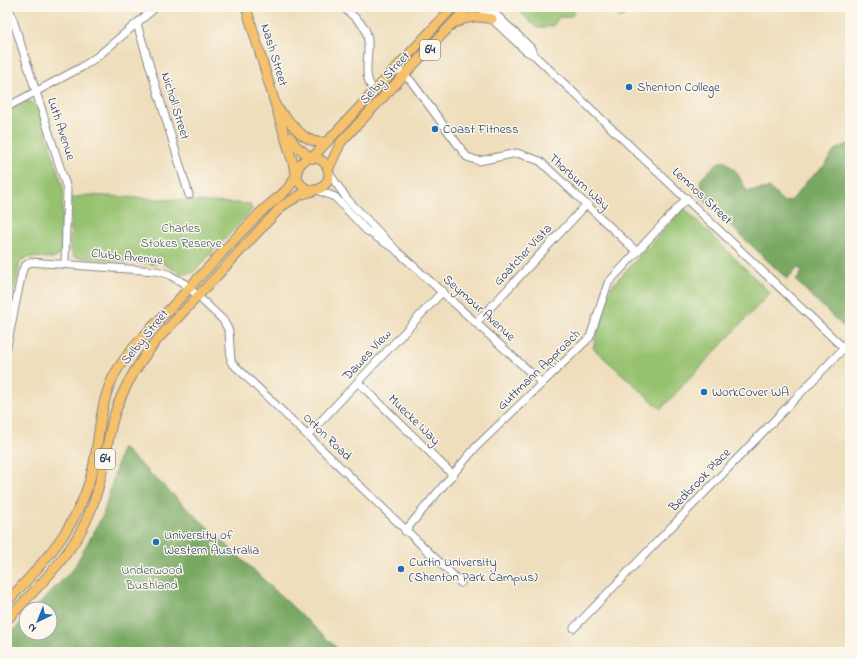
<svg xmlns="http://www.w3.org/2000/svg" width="857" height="659" viewBox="0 0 857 659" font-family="'Indie Flower',sans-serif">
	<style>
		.green { fill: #96c270; stroke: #587867 }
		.forest { fill: #78a862; stroke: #4a6c60 }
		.water { fill: #4eb6cd; stroke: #347296 }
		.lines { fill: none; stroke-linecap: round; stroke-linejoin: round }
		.minor-casing { stroke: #85868d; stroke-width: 9 }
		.major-casing { stroke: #85868d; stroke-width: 11 }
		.minor { stroke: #fff; stroke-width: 7 }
		.major { stroke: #f5c16b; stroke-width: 9 }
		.poi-dot { fill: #1f6fb2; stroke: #fbf7ec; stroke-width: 1.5 }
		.labels { text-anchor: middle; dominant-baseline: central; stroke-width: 3; stroke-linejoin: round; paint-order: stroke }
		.shield { fill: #fbf7ec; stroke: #5e6b89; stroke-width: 1 }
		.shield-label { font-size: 12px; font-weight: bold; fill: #1b2f5e }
		.street-label { font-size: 13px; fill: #1b2f5e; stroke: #fbf7ec }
		.poi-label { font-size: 13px; fill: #1b2f5e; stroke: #fbf7ec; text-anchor: start }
		.park-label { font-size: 13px; fill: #405b63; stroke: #fbf7ec }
	</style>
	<rect width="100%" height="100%" fill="#fbf7ec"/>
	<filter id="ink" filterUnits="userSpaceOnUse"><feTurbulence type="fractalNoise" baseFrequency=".025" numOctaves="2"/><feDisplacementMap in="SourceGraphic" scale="8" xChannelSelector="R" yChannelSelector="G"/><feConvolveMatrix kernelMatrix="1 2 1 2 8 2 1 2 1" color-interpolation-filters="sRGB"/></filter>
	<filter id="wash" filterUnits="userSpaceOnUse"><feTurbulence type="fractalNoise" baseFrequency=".012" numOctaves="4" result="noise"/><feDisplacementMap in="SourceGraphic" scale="16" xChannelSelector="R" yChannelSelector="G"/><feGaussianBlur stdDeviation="0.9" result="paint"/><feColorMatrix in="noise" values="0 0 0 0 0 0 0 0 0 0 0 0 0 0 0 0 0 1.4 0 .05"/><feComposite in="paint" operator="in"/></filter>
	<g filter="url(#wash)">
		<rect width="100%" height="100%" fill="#efdebc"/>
		<g class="green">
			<polygon points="515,7 572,7 575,13 569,17 559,17 553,26 537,28"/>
			<polygon points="612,7 632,7 621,19 611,9"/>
			<polygon points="30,101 38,107 63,188 61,252 56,258 27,257 20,262 7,326 7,111 22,102"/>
			<polygon points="88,195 250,204 252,210 193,273 183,274 160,262 153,264 74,257 70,248 72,198"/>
			<polygon points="684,208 770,293 661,409 593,348 611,287"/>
		</g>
		<g class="forest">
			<polygon points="850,143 850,333 796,281 803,270 797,268 787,279 698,195 702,190 700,180 717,163 724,161 736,171 747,191 770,188 784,202 792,200 808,180 824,166 835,150"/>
			<polygon points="122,447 311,624 341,652 7,652 7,637 26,617 26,633 50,633 50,609 34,609 73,569 103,515"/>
		</g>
		<polygon class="water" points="7,178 12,205 7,222"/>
	</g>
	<g filter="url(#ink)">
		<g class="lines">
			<g class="minor-casing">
				<g id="minor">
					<polyline points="9,7 67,189 65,263"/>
					<path d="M343,7C350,14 361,21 365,29C374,48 359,75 374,90"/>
					<polyline points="479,7 526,51 534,55"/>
					<polyline points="488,7 530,47 535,56 850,354"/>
					<polyline points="137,24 189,195"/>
					<polyline points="396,67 411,81 467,157 479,161 517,153 540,161 637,252"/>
					<polyline points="7,107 82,67 98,56 156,7"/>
					<polyline points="329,173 347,199 398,252 542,383"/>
					<polyline points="317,190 335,197 366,230 390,246"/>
					<polyline points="477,322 587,204"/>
					<polyline points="7,346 22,272 24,267 30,262 156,271 168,274 185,284 223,320 229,331 231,362 461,583"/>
					<polyline points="358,382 453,475"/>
					<polyline points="308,435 443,291"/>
					<polyline points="405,531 476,447 590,337 608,283 687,198"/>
					<polyline points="574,628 844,348"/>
				</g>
			</g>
			<g class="major-casing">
				<g id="major">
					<polyline points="246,7 296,173"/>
					<path d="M457,22C469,16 479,16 492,19"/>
					<path d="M278,109C291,122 306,148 328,141"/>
					<polyline points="290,137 295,145 311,158"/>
					<circle cx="313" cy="174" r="16"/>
					<polyline points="312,158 453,7"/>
					<polyline points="328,170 341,142 468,7"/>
					<path d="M7,602C44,562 78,527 92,472C101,437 98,398 119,367C133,346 151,328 169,310C198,278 228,246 258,215C271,201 289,193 297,174"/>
					<path d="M7,620C38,586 73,555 90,512C102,483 105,453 112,423C120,392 136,366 156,341L282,206L300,195L313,191"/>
				</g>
			</g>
			<use href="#minor" class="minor"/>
			<use href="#major" class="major"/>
		</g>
	</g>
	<g class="poi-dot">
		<circle cx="629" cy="87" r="4"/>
		<circle cx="435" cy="129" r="4"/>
		<circle cx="704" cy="392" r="4"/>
		<circle cx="156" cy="542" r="4"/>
		<circle cx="401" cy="569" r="4"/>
	</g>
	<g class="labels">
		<g class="shield">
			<rect x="420" y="40" width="20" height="20" rx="3"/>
			<rect x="95" y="449" width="20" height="20" rx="3"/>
		</g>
		<g class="shield-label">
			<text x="430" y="50">64</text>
			<text x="105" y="459">64</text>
		</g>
		<g class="street-label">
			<text transform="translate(274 55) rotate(73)">Nash Street</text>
			<text transform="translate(385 78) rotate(-47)">Selby Street</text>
			<text transform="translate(175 106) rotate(73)">Nicholl Street</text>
			<text transform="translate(61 129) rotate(72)">Luth Avenue</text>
			<text transform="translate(579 182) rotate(42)">Thorburn Way</text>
			<text transform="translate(702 196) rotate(43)">Lemnos Street</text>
			<text transform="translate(523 255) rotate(-47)">Goatcher Vista</text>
			<text transform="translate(127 257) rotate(6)">Clubb Avenue</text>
			<text transform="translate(479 308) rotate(42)">Seymour Avenue</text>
			<text transform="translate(145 337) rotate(-51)">Selby Street</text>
			<text transform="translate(367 355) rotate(-47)">Dawes View</text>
			<text transform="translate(539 370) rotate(-44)">Guttmann Approach</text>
			<text transform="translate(414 420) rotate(44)">Muecke Way</text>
			<text transform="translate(327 437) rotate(44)">Orton Road</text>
			<text transform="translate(700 480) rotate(-46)">Bedbrook Place</text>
		</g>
		<g class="poi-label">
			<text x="637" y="87">Shenton College</text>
			<text x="443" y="129">Coast Fitness</text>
			<text x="712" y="392">WorkCover WA</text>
			<text x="164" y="535">University of<tspan x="164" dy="15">Western Australia</tspan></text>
			<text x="409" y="562">Curtin University<tspan x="409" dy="15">(Shenton Park Campus)</tspan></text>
		</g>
		<g class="park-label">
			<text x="181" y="228">Charles<tspan x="181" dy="15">Stokes Reserve</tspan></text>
			<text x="152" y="570">Underwood<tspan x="152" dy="15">Bushland</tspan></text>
		</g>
	</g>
	<rect width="857" height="659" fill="none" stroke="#fbf7ec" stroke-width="24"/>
	<g transform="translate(38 621) rotate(223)"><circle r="19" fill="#fbf7ec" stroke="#a1a7b3"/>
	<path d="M0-3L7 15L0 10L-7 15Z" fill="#1f6fb2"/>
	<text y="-6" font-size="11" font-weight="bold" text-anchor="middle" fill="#1b2f5e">N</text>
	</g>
</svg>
